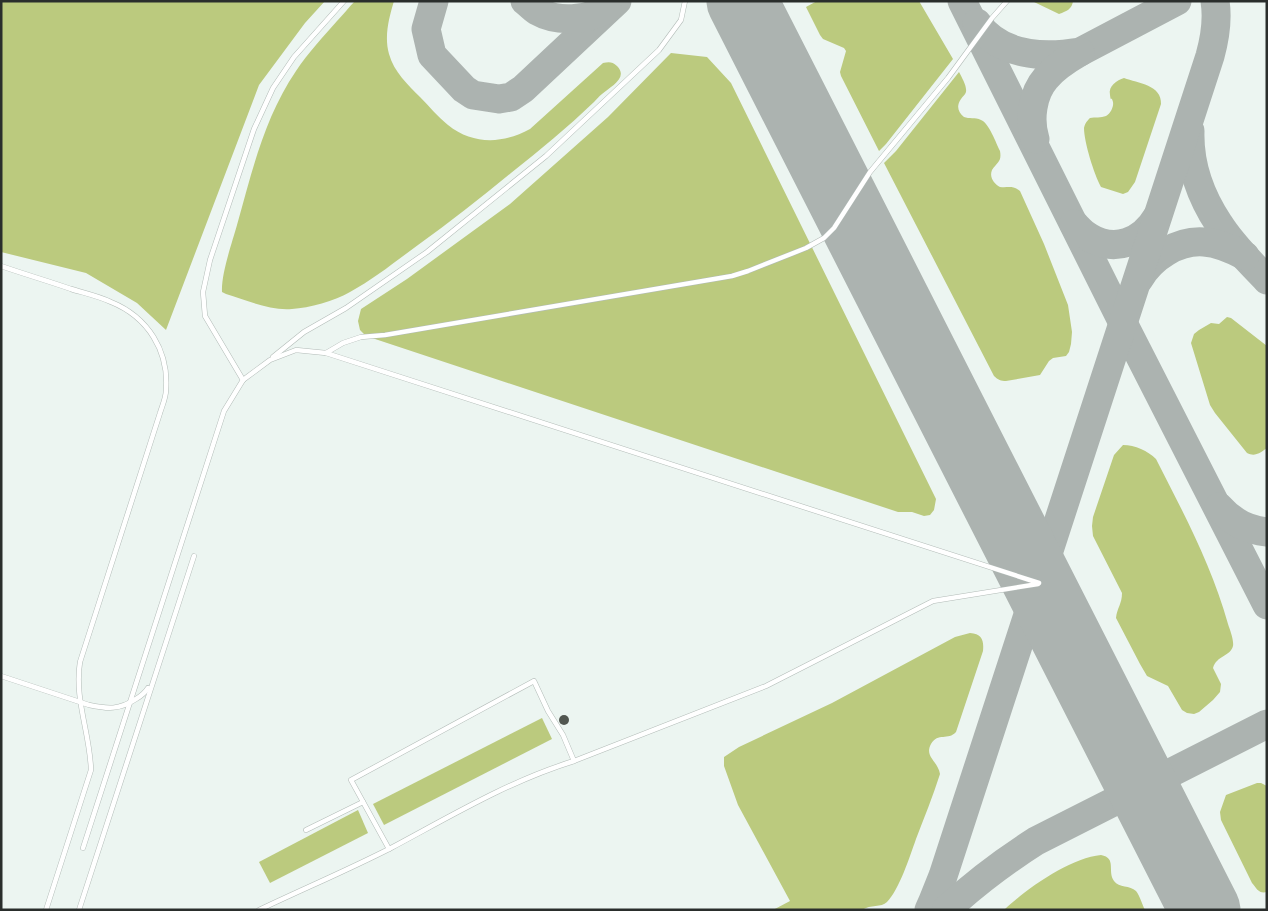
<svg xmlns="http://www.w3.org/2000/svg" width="1268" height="911" viewBox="0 0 1268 911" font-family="'Asap Condensed',sans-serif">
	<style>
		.green { fill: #bbca7e }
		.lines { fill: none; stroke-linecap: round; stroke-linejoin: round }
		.taxiway { stroke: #acb3b0; stroke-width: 29 }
		.runway { stroke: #acb3b0; stroke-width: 71 }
		.building { fill: #515650 }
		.lane-casing { stroke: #b2bbb7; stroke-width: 5.5 }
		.lane { stroke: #fff; stroke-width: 4.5 }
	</style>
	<rect width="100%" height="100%" fill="#ecf5f1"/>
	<g class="green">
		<polygon points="1,1 325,1 305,23 259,85 166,330 137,303 86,273 1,252"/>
		<path d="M355,1H394C389,18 384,36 389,54C394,72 408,85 420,97C429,106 438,117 448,125C473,145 503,144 530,129L603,63C608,62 612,61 617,66C629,78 610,87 602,94C599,96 597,99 594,102C568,127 540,150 511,173C481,198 450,222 418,245C396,261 374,279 350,292C335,301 309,308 292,309C270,311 246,300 226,294L222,292C221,274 232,243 237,225C252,172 264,118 296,71C308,53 323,37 337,21C343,15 348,8 355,1Z"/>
		<polygon points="817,1 919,1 953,59 886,144 879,151 841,76 840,72 846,51 844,48 823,39 820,35 806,7"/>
		<path d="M1032,1H1073C1072,9 1067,11 1059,14Z"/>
		<polygon points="671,53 707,57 731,83 936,499 934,510 930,515 924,516 912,512 898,512 366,336 360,330 358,321 361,309 407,279 510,204 608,117"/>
		<path d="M959,72C962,78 967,86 966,92C965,95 963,96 961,99C956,106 958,112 964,117C969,119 975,117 981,120C989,123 996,143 1000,151C1002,162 997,162 992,170C989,177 994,184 1000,187C1008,188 1013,185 1020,191L1044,244L1068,305L1072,332L1071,344L1069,352L1066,356L1053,358L1049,361L1040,375L1006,381C1001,381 998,380 994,376L884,163L896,151Z"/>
		<path d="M1124,78C1138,83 1162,85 1161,104L1135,182L1128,192L1123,194L1101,187C1094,174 1084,142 1084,128C1085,123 1087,121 1090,118C1095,117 1101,118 1106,116C1110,114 1114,107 1113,102C1111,95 1111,103 1110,95C1108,86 1117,80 1124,78Z"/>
		<path d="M1227,317L1231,318L1267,346V448C1260,453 1255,457 1247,453L1215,413L1210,405L1191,343L1194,334L1199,330L1211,323L1219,324Z"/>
		<path d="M1123,445C1135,445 1148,451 1156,459C1183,512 1212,566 1228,624C1230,630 1234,640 1233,646C1230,657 1217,655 1213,668L1221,684L1220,692L1213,700L1199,712L1194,714L1187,713L1182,710L1168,686L1147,676L1140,664L1116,618C1117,608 1122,604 1122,593L1093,536L1092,526L1093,517L1114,455Z"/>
		<path d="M970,633C982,634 984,640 983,651L956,732C948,741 938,732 931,744C924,757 938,761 940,774C933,796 924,818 916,839C910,856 899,890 887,902C881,908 871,904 862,910H773L790,901L738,805L724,766V757L739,747L832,703L955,637Z"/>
		<polygon points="542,718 552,739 384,825 373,804"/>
		<path d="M1257,783H1261L1267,786V892C1259,894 1257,889 1252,883L1221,820L1220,812L1226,795Z"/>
		<polygon points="358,810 368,833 270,883 259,862"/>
		<path d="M1101,855C1117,858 1107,871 1114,881C1119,888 1130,885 1136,891C1140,896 1142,904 1145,910H1004C1026,889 1070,858 1101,855Z"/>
	</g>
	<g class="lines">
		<g class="taxiway">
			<polyline points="434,1 426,29 432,55 464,89 473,95 499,99 511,97 523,89 617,1"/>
			<path d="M525,1C529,4 533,8 537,11C558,23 587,20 607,9"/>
			<polyline points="962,1 1123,323 1267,605"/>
			<path d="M977,23C1000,56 1043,58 1080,52L1177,1"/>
			<path d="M1190,131C1189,164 1201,197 1219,224C1232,245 1250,262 1267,280"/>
			<path d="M1035,139C1029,120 1032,94 1046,78C1055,67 1068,59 1080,52"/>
			<path d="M1074,224C1079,229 1083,234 1089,237C1115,253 1142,242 1157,217"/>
			<path d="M1139,279C1152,257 1178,240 1204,242C1219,243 1232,249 1245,256"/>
			<path d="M1219,507C1231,521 1248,530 1267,532"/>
			<path d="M929,910L933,901L943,876L1210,56C1215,38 1218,20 1215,1"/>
			<path d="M946,910C975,883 1003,862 1036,841L1267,724"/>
		</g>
		<polyline class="runway" points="742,1 1205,910"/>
	</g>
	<circle class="building" cx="564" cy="720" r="5"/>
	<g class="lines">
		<g class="lane-casing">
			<g id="lane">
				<path d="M1,266C24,274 48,281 71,289C84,293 98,296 111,302C148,317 169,351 166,390C166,398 162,406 160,413L80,662C74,699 90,733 91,770L46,910"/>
				<polyline points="326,353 343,343 361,337 385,335 732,276 748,271 806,248 824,238 834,228 870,172 948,78 992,18 1007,1"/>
				<polyline points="273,357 304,332 346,308 427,252 546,156 659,50 681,20 685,1"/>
				<polyline points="243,380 205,316 203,292 210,260 254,129 273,88 294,57 344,1"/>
				<path d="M1,676L89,705C108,709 119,710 136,699C141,696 145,693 148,688"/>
				<polyline points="306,830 363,802"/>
				<polyline points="83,848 224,411 243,380 270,360 296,350 326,353 1039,583"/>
				<polyline points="389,849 351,780 534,681 548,711 563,735 574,761"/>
				<polyline points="79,910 194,556"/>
				<path d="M259,910C303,889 348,870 391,848C451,816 509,781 574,761L766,686L933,601L1038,584"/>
			</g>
		</g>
		<use href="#lane" class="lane"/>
	</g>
	<rect width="1268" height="911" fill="none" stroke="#2a2e2c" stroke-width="5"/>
</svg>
